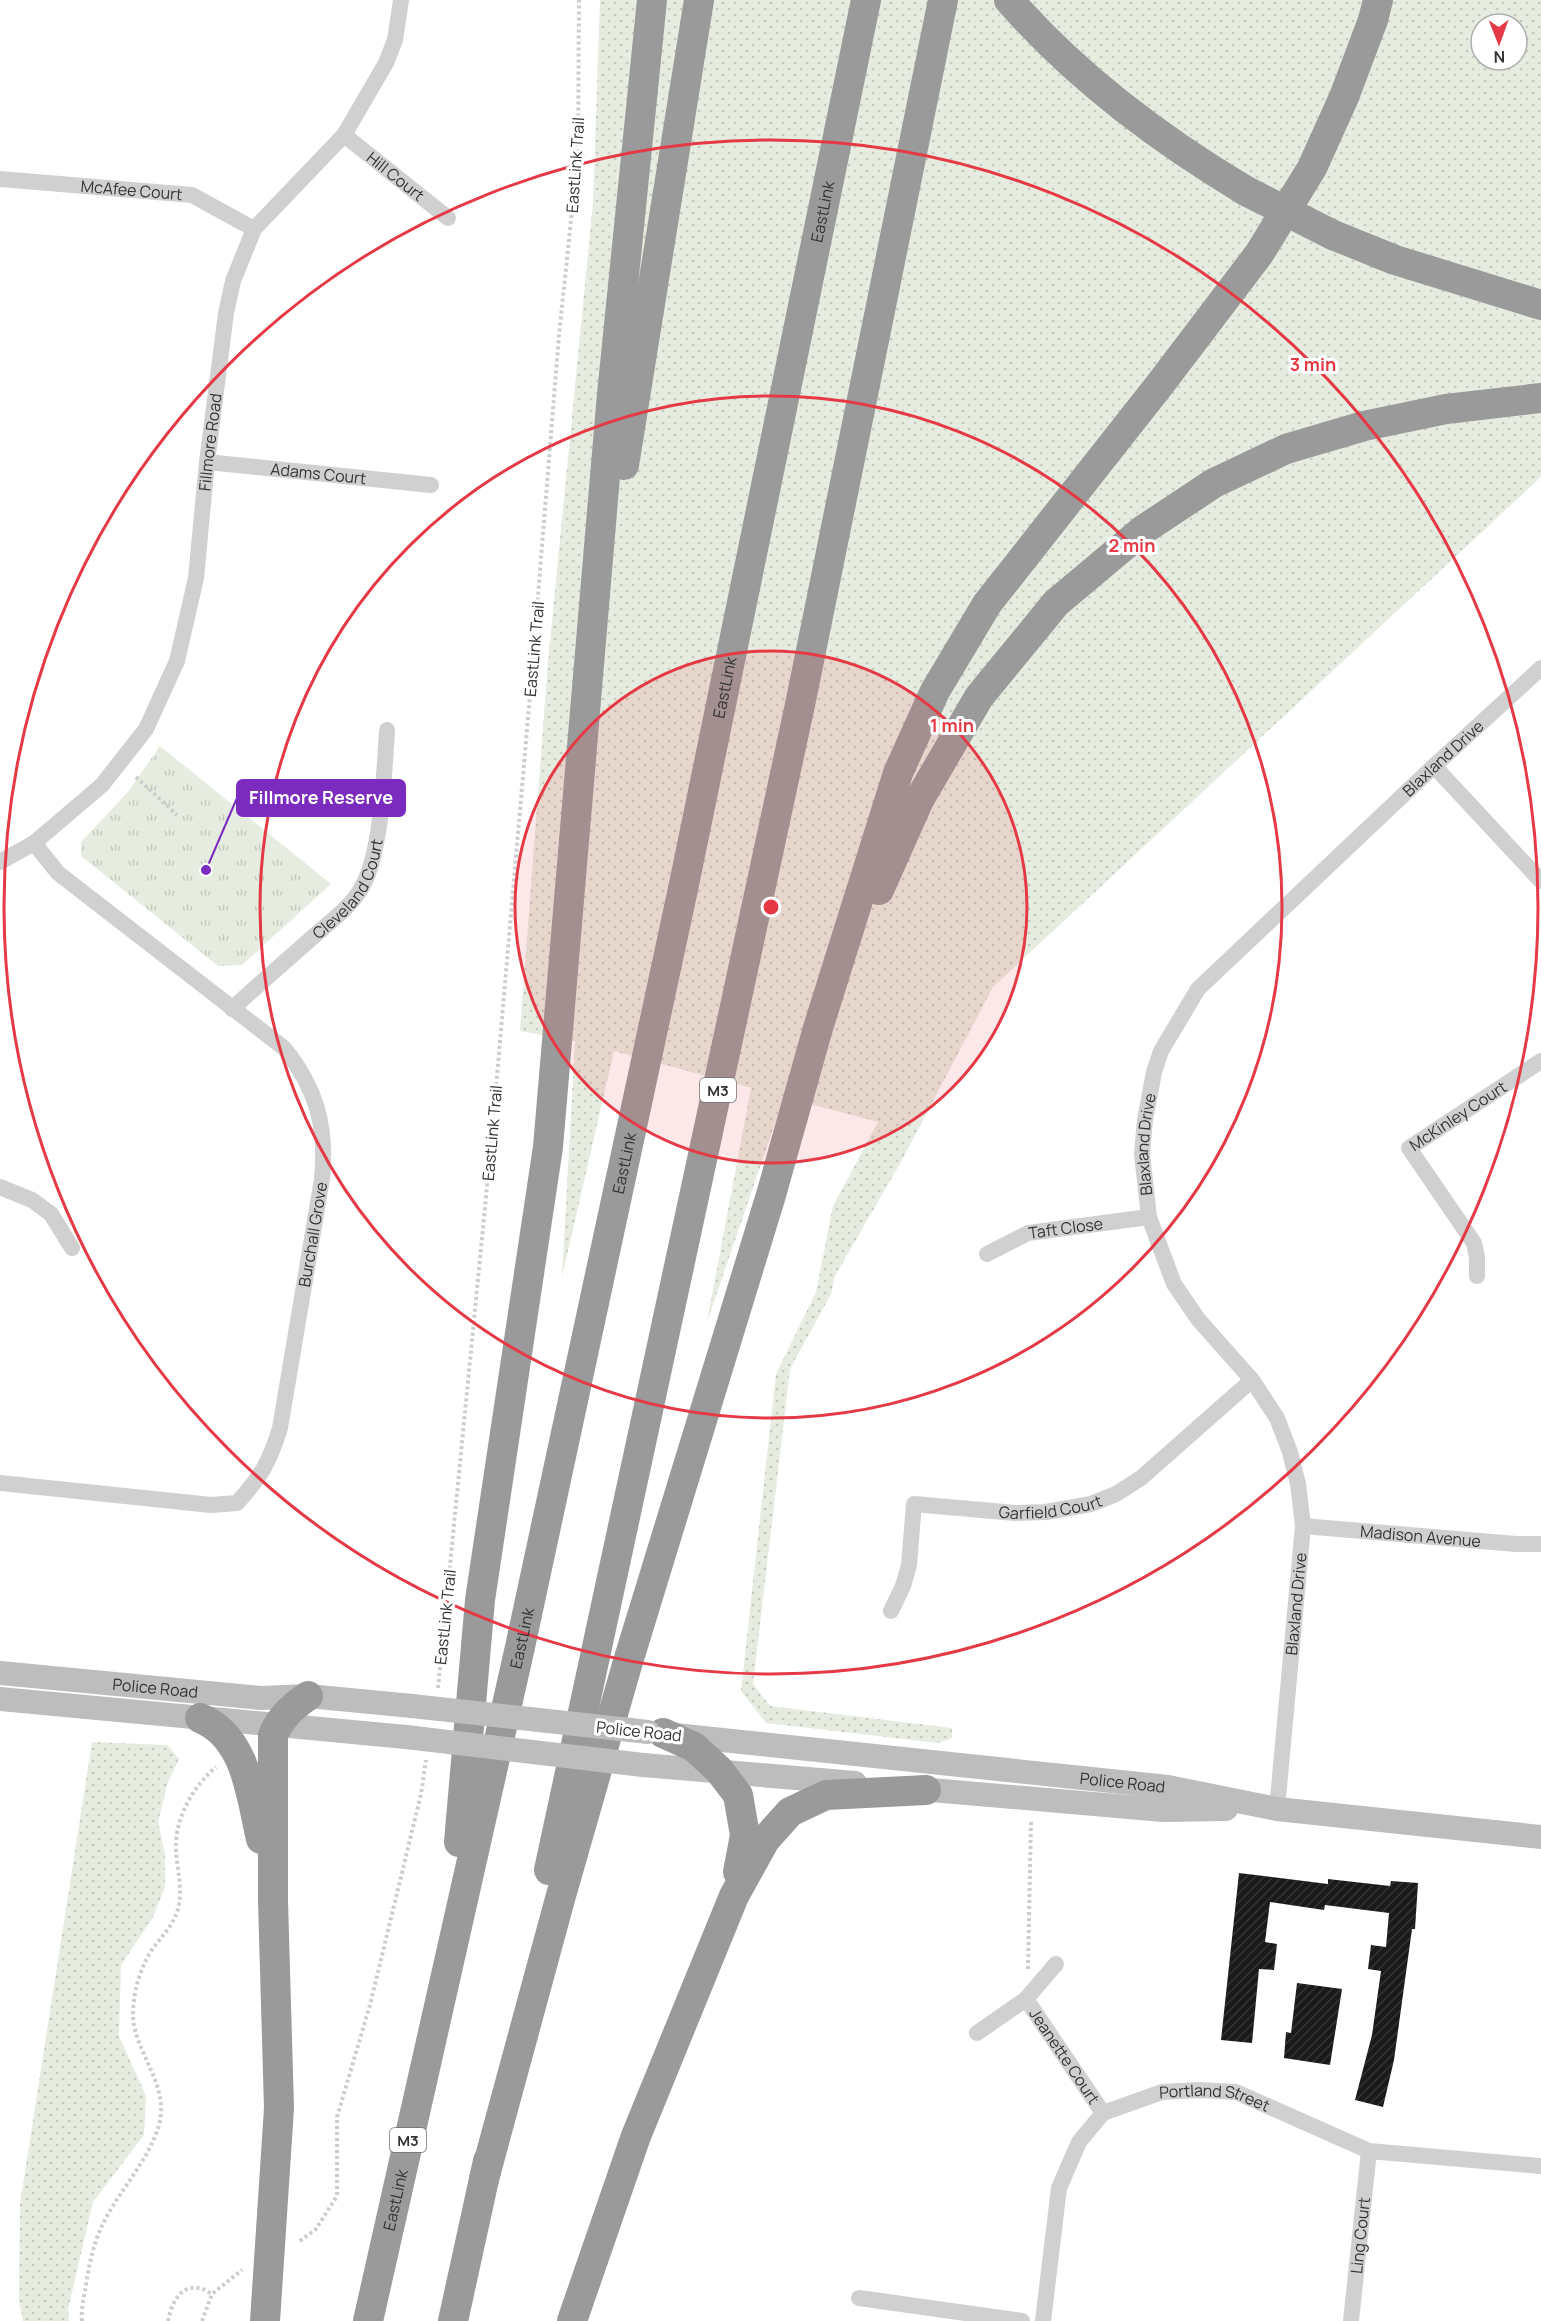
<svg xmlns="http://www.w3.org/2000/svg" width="1541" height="2321" viewBox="0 0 1541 2321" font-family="Manrope,sans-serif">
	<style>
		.grass { fill: url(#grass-dots); fill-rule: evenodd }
		.park { fill: url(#park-tufts) }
		.building { fill: url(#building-hatch) }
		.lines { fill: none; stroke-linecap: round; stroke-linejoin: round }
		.path { stroke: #cdcdcd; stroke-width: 4; stroke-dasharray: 3 3; stroke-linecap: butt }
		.street { stroke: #d0d0d0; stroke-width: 16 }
		.secondary { stroke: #bdbdbd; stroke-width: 24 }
		.highway { stroke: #9a9a9a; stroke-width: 30 }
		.secondary-bridge { stroke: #bdbdbd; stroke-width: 24 }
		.highway-bridge { stroke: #9a9a9a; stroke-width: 30 }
		.ring { fill: none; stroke: #e63946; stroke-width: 3 }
		.labels { text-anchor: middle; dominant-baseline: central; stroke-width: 6; stroke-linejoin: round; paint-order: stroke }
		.shield { fill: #fff; stroke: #707070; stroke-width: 1.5 }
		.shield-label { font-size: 15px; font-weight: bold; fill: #333 }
		.street-label { font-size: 16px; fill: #333; stroke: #fff }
		.centre { fill: #e63946; stroke: #fff; stroke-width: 3 }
		.ring-label { font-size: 18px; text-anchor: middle; font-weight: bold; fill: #e63946; stroke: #fff; stroke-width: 6; stroke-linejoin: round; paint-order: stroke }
		.leader { fill: none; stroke: #7b2cbf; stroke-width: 2 }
		.callout-dot { fill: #7b2cbf; stroke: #fff; stroke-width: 2 }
		.callout { fill: #7b2cbf; stroke: #7b2cbf; stroke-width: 2 }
		.callout-label { font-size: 18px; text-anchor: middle; font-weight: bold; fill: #fff }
	</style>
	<defs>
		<pattern id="grass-dots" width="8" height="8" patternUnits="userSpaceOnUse" patternTransform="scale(1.5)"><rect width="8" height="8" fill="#e6ecdf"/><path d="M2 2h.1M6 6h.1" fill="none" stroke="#c6cbc0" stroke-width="1.8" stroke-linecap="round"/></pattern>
		<pattern id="park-tufts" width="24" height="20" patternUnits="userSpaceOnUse" patternTransform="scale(1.5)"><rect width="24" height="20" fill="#e6ecdf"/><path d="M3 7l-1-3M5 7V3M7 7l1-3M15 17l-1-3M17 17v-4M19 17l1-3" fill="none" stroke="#c6cbc0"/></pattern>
		<pattern id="building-hatch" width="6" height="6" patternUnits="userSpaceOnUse" patternTransform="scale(1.5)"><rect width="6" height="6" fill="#1a1a1a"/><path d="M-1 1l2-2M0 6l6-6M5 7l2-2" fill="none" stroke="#333"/></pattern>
	</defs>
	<rect width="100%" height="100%" fill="#fff"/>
	<g class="grass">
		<path d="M600,0H1541V477L993,987L902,1160L835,1276L831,1294L790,1369L753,1684L770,1706L952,1728V1738L938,1743L766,1723L741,1691L776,1374L816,1292L833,1206L878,1122L784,1097L707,1322L751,1088L614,1051L562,1277L575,1041L520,1031L548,662L593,203ZM1481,24H1517V60H1481Z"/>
		<polygon points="92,1742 167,1745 179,1759 168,1782 158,1822 165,1854 165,1887 153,1917 121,1965 119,2036 146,2096 144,2135 93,2202 68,2309 69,2321 23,2321 19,2300 20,2204"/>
	</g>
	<polygon class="park" points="160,746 331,884 242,965 218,966 81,856 81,842 127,793"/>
	<g class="building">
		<polygon points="1239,1873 1328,1884 1328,1879 1390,1886 1391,1881 1418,1883 1415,1929 1412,1929 1394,2060 1383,2107 1355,2100 1372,2035 1381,1971 1368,1969 1371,1945 1386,1947 1389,1913 1325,1905 1324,1910 1270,1902 1265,1942 1277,1944 1274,1970 1259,1969 1252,2043 1221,2040"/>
		<polygon points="1297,1983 1342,1989 1330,2065 1284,2058 1286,2032 1291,2033"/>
	</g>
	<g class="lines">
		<g class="path">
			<polyline points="136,777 177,815"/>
			<polyline points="438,1688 491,1146 531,683 559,335 578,153 579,0"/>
			<polyline points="1028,1969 1031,1820"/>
			<polyline points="300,2241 316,2229 337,2196 337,2117 370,2005 421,1794 426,1760"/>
			<path d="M82,2321C81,2309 84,2297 86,2285C89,2265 93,2246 101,2228C117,2192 148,2163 159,2125C170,2085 135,2054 133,2016C133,1993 139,1971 151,1951C161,1937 173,1926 178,1909C183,1890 177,1869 176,1850C174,1820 193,1786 216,1767"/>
			<path d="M168,2321C171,2306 179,2285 198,2288C203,2288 208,2292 212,2294"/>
			<polyline points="202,2321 212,2294 242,2270"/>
		</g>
		<g class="street">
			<path id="s1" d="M344,135L448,218"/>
			<path id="s2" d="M0,179L192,195L254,229"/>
			<path id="s3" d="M207,462L431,485"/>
			<polyline points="1434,766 1541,881"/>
			<path id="s4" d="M0,862L34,843L102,785L146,729L177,661L196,578L207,462L226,313L233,281L254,229L344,135L386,63L395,40L401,0"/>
			<path id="s5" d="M232,1009C259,984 287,960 314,936C331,921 351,907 362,887C382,852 384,772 387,730"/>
			<polyline points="0,1187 32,1200 51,1214 72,1248"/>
			<path id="s6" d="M987,1254L1028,1233L1149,1217"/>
			<path id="s7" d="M1477,1276V1257L1474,1243L1409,1148L1541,1061"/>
			<path id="s8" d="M0,1483L211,1505L237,1503C261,1477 270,1461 280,1428L322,1179C327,1127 317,1089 284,1048L58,873L34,843"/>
			<path id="s9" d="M1303,1526L1516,1544H1541"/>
			<path id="s10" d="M891,1611L903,1586L909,1565L914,1504L1015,1513L1046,1512L1091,1504L1116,1494L1141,1478L1252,1380"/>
			<path id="s11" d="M1277,1809L1303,1526L1298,1484L1290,1452L1277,1418L1252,1380L1198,1319L1174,1284L1149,1217L1142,1154L1145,1120L1154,1072L1161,1051L1198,989L1434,766L1541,668"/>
			<path id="s12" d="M1026,1999L1103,2113"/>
			<polyline points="977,2033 1026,1999 1056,1964"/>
			<polyline points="859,2298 1022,2321"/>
			<path id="s13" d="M1043,2321L1059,2188L1079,2142L1103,2113L1162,2092L1199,2090L1236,2092L1369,2151L1541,2166"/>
			<path id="s14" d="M1351,2321L1369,2151"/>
		</g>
		<g class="secondary">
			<path id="s15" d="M0,1673L261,1698L308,1696L412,1706"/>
			<polyline points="0,1699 406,1737"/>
			<path id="s16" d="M675,1735L1168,1787L1277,1809L1541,1837"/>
			<polyline points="643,1765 855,1783"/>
			<polyline points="908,1788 1163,1810 1226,1809"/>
		</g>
		<g class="highway">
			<path d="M1009,0C1076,77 1159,139 1246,191"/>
			<polyline points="1333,235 1395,260 1541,305"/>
			<polyline points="624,465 699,0"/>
			<polyline points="879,890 919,800 979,697 1056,603 1143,530 1214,483 1286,449 1364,426 1446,409 1541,398"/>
			<path d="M200,1718C247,1737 251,1797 261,1839"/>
			<polyline points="663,1733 694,1747 719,1770 738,1795 745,1835 738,1872"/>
			<polyline points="459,1842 480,1600 548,1147 612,394 652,0"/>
			<polyline points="549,1870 801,700 943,0"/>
			<polyline points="484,2179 560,1899 627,1665 771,1195 818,1028 898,773 935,691 987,604 1161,383 1259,254 1312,168 1344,97 1373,20 1378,0"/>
			<path d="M265,2321L279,2108L273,1901V1735C281,1717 292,1707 308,1696"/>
			<path id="s17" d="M368,2321L520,1647L683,889L866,0"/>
			<polyline points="453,2321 488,2161"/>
			<polyline points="572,2321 636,2136 734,1896 765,1840 790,1812 826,1795 926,1790"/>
		</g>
		<g class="secondary-bridge">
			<polyline points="412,1706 648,1732"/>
			<polyline points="406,1737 643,1765"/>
		</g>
		<polyline class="highway-bridge" points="1246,191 1333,235"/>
	</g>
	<circle cx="771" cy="907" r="256" fill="#e63946" fill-opacity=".12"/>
	<g class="ring">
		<circle cx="771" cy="907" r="256"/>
		<circle cx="771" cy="907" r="511"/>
		<circle cx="771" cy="907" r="767"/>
	</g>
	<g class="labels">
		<g class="shield">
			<rect x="700" y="1078" width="36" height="24" rx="4.5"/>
			<rect x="390" y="2128" width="36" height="24" rx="4.5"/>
		</g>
		<g class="shield-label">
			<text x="718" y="1090">M3</text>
			<text x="408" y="2140">M3</text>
		</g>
		<g class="street-label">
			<text transform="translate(575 165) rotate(-86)">EastLink Trail</text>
			<text stroke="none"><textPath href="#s1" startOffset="66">Hill Court</textPath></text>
			<text stroke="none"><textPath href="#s2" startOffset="132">McAfee Court</textPath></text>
			<text stroke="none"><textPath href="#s17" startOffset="2158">EastLink</textPath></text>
			<text stroke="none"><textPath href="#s4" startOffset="496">Fillmore Road</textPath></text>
			<text stroke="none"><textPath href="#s3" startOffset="112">Adams Court</textPath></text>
			<text transform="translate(534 649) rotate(-85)">EastLink Trail</text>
			<text stroke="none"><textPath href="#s17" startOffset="1672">EastLink</textPath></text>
			<text stroke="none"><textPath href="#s11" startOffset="1214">Blaxland Drive</textPath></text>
			<text stroke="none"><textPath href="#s5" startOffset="170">Cleveland Court</textPath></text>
			<text stroke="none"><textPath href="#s7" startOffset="207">McKinley Court</textPath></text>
			<text transform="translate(492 1133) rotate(-85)">EastLink Trail</text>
			<text stroke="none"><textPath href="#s11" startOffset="710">Blaxland Drive</textPath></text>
			<text stroke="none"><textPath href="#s17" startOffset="1186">EastLink</textPath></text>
			<text stroke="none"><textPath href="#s6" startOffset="84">Taft Close</textPath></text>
			<text stroke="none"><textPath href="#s8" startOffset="522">Burchall Grove</textPath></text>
			<text stroke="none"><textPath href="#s10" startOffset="248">Garfield Court</textPath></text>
			<text stroke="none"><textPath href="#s9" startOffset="118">Madison Avenue</textPath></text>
			<text stroke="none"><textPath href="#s11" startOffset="206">Blaxland Drive</textPath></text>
			<text transform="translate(445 1617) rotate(-84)">EastLink Trail</text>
			<text stroke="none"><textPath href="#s17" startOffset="700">EastLink</textPath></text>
			<text stroke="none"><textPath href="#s15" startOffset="156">Police Road</textPath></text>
			<text transform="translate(639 1731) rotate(6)">Police Road</text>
			<text stroke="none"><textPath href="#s16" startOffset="450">Police Road</textPath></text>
			<text stroke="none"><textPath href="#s12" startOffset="69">Jeanette Court</textPath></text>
			<text stroke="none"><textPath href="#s13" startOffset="338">Portland Street</textPath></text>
			<text stroke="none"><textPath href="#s17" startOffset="124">EastLink</textPath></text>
			<text stroke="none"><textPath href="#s14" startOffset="86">Ling Court</textPath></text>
		</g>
	</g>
	<circle cx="771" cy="907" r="9" class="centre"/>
	<g class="ring-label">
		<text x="1313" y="371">3 min</text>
		<text x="1132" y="552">2 min</text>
		<text x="952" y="732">1 min</text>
	</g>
	<path class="leader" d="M206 870L237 798"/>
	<circle class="callout-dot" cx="206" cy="870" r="6"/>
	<rect class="callout" x="237" y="780" width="168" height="36" rx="6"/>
	<g class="callout-label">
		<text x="321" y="804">Fillmore Reserve</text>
	</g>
	<g transform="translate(1499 42) rotate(179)"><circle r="28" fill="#ffffff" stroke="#adadad" stroke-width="1.5"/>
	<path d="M0-4.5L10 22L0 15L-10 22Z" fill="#e63946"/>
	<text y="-9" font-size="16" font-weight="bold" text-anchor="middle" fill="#333333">N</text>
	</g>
</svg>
